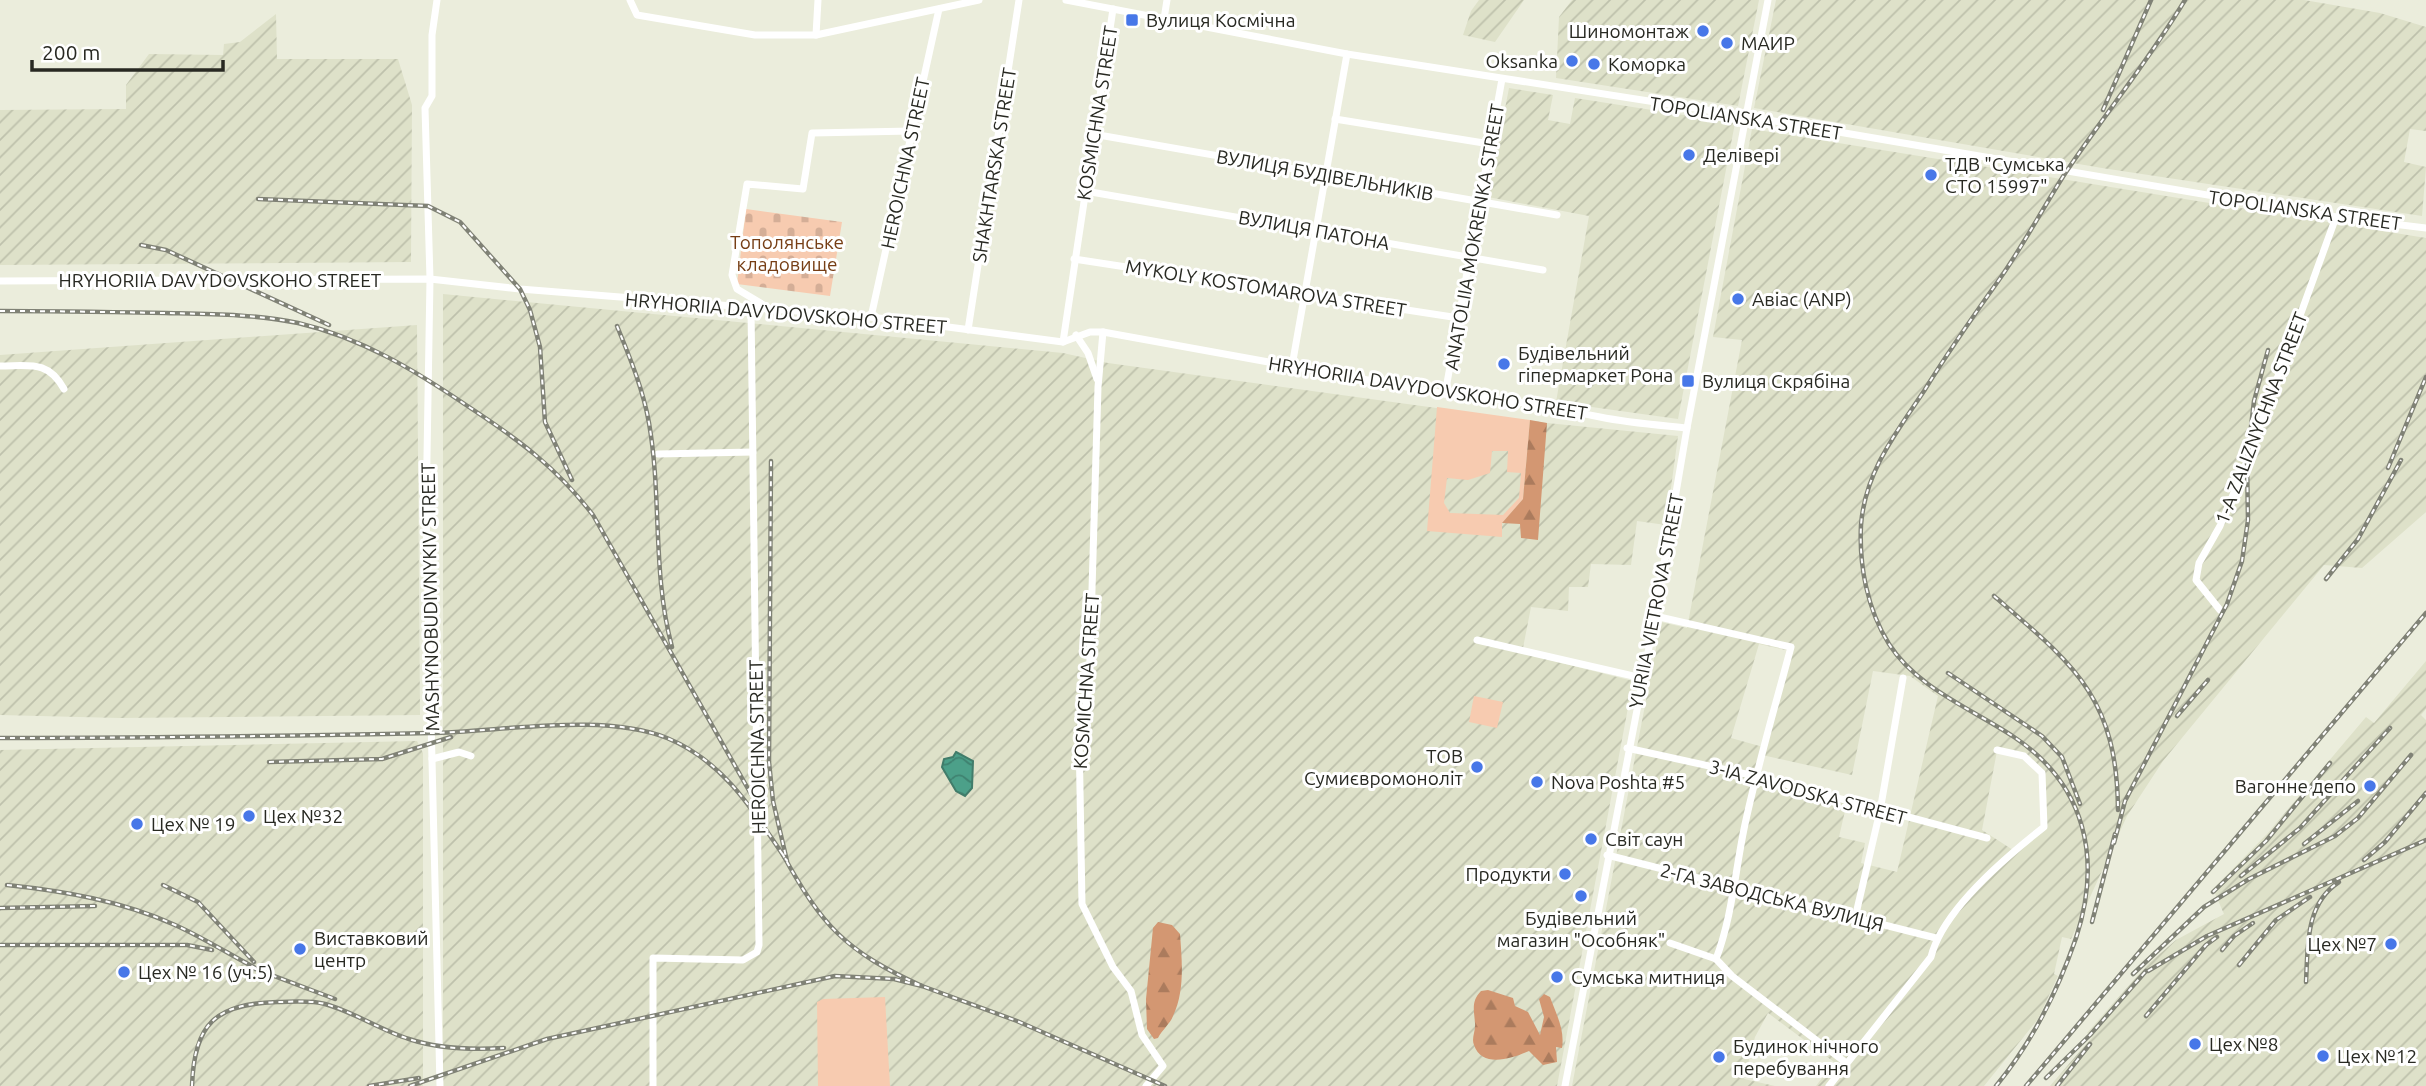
<svg xmlns="http://www.w3.org/2000/svg" width="2426" height="1086" viewBox="0 0 2426 1086" font-family="Ubuntu,sans-serif">
	<style>
		.industrial { fill: url(#industrial-furrows); fill-rule: evenodd }
		.green { fill: #f7cbb0; fill-rule: evenodd }
		.forest { fill: url(#forest-firs) }
		.cemetery { fill: url(#cemetery-stones) }
		.water { fill: url(#water-waves); stroke: #417c6a; stroke-width: 2 }
		.lines { fill: none; stroke-linecap: round; stroke-linejoin: round }
		.minor { stroke: #fff; stroke-width: 7 }
		.rail-casing { stroke: #808276; stroke-width: 4.5 }
		.rail { stroke: #fff; stroke-width: 2; stroke-dasharray: 5; stroke-linecap: butt }
		.poi-dot { fill: #4777e8; stroke: #fff; stroke-width: 2.5 }
		.labels { text-anchor: middle; dominant-baseline: central; stroke-width: 6; stroke-linejoin: round; paint-order: stroke }
		.poi-label { font-size: 19px; fill: #282922; stroke: #fff; text-anchor: start }
		.street-label { font-size: 19px; fill: #282922; stroke: #fff }
		.park-label { font-size: 19px; fill: #763e15; stroke: #fff }
	</style>
	<defs>
		<pattern id="industrial-furrows" width="10" height="10" patternUnits="userSpaceOnUse" patternTransform="scale(1.75)"><rect width="10" height="10" fill="#dee1c9"/><path d="M-1 1l2-2M0 10L10 0M9 11l2-2" fill="none" stroke="#bec1ac"/></pattern>
		<pattern id="forest-firs" width="22" height="20" patternUnits="userSpaceOnUse" patternTransform="scale(1.75)"><rect width="22" height="20" fill="#d39772"/><path d="M5 1l3.5 6h-7zM16 11l3.5 6h-7z" fill="#ab7b5d"/></pattern>
		<pattern id="cemetery-stones" width="16" height="16" patternUnits="userSpaceOnUse" patternTransform="scale(1.75)"><rect width="16" height="16" fill="#f7cbb0"/><path d="M2 7V4a2 2 0 0 1 4 0v3zM10 15v-3a2 2 0 0 1 4 0v3z" fill="#d4ae97"/></pattern>
		<pattern id="water-waves" width="16" height="10" patternUnits="userSpaceOnUse" patternTransform="scale(1.75)"><rect width="16" height="10" fill="#4ca089"/><path d="M0 5q4-4 8 0t8 0" fill="none" stroke="#3f8270"/></pattern>
	</defs>
	<rect width="100%" height="100%" fill="#ebeddc"/>
	<g class="industrial">
		<polygon points="1479,0 1524,0 1495,42 1463,35 1471,11"/>
		<polygon points="1572,0 1759,0 1738,106 1556,78 1559,17"/>
		<polygon points="1776,0 2304,0 2380,13 2426,27 2426,131 2410,129 2404,162 2426,167 2422,216 2102,168 1754,108"/>
		<polygon points="276,14 277,59 398,59 412,105 411,262 0,265 0,110 126,109 126,85 149,54 223,55 224,44 240,42"/>
		<polygon points="1509,88 1553,95 1548,120 1570,124 1575,98 1735,123 1678,419 1556,402 1589,216 1488,197"/>
		<path d="M1752,129L2426,238V512L2362,568L2324,565L2163,761L2127,816L2071,939L2062,937L2054,974L2058,976L2038,1019L1984,1086H1816L1834,1062L1768,1013L1755,1037L1744,1079L1775,1086H1572L1661,622L1687,628L1742,340L1713,337ZM1759,644L1790,651L1763,747L1731,738ZM1873,671L1910,676L1938,696L1897,872L1861,863L1865,843L1839,837L1847,802L1755,776L1762,755L1852,775ZM1997,751L2024,756L2042,773L2044,827L2013,850L1982,830Z"/>
		<polygon points="443,294 1063,353 1108,363 1547,423 1678,436 1666,525 1637,521 1631,565 1591,564 1588,587 1569,587 1568,611 1531,607 1522,653 1633,681 1557,1086 443,1086"/>
		<polygon points="417,325 420,715 119,718 0,715 0,355"/>
		<polygon points="2426,661 2426,709 2421,715 2426,720 2426,1086 2050,1086 2092,1037 2087,1033 2148,964 2176,940 2224,914 2213,889 2268,833 2366,717 2374,723"/>
		<polygon points="417,741 423,753 423,1086 0,1086 0,750"/>
	</g>
	<g class="green">
		<path d="M1437,407L1530,420L1523,499L1502,523V537L1427,531ZM1492,451H1508L1507,472L1521,473L1519,498L1503,515L1450,513L1444,503L1447,478L1468,480L1490,473Z"/>
		<polygon points="1474,696 1503,702 1497,728 1469,722"/>
		<polygon points="885,997 890,1086 818,1086 817,1002 823,999"/>
	</g>
	<g class="forest">
		<polygon points="1530,420 1547,423 1538,540 1521,538 1520,524 1502,523 1523,499"/>
		<path d="M1158,922L1172,925L1180,934C1182,961 1185,991 1173,1016C1170,1024 1162,1030 1158,1038L1154,1039L1147,1029L1146,999L1153,928Z"/>
		<path d="M1488,990L1513,998L1515,1006L1528,1012L1540,1035L1544,1017L1539,999L1544,994L1550,997C1556,1014 1565,1029 1562,1048L1556,1047L1557,1062L1543,1065L1529,1051C1513,1058 1482,1069 1474,1045C1471,1038 1476,1031 1475,1023C1474,1010 1471,1001 1481,991Z"/>
	</g>
	<polygon class="cemetery" points="746,209 842,222 830,296 737,284"/>
	<polygon class="water" points="956,752 973,761 972,788 965,796 956,791 942,767 944,759 953,757"/>
	<g class="lines">
		<g class="minor">
			<polyline points="437,0 432,35 432,96 425,108 430,279 426,516 440,1086"/>
			<polyline points="630,0 637,15 755,35 816,35 979,0"/>
			<polyline points="1066,0 1347,54 1745,116 2336,217 2426,228"/>
			<polyline points="1164,19 1167,0"/>
			<polyline points="816,35 818,0"/>
			<polyline points="1335,119 1490,144"/>
			<polyline points="1093,134 1557,215"/>
			<polyline points="1085,191 1543,270"/>
			<polyline points="1074,259 1459,318"/>
			<path d="M0,281L430,279L520,289L871,317L1063,342L1090,332H1103L1445,394C1498,397 1549,407 1600,417C1629,423 1658,425 1687,428"/>
			<polyline points="767,307 737,289 732,275 747,184 803,189 812,133 912,131"/>
			<polyline points="871,317 939,9"/>
			<polyline points="968,330 1019,0"/>
			<polyline points="1103,332 1098,387 1089,691 1079,732 1082,904 1113,967 1131,991 1142,1035 1163,1066 1146,1086"/>
			<polyline points="1076,335 1088,353 1097,379"/>
			<polyline points="1063,342 1113,9"/>
			<path d="M0,366C30,366 48,360 64,389"/>
			<polyline points="1292,366 1347,54"/>
			<polyline points="1445,394 1502,79"/>
			<polyline points="658,454 753,452"/>
			<polyline points="2220,610 2196,580 2199,563 2220,526 2247,461 2336,217"/>
			<path d="M1655,616L1791,647C1775,707 1757,767 1744,829C1735,873 1732,917 1716,959"/>
			<polyline points="1477,640 1642,678"/>
			<polyline points="1627,748 1755,776 1987,838"/>
			<polyline points="432,759 459,752 471,756"/>
			<polyline points="1607,855 1936,938"/>
			<polyline points="1855,918 1880,811 1903,678"/>
			<polyline points="1670,943 1716,959 1732,976 1845,1062"/>
			<polyline points="653,1086 653,958 743,960 757,952 759,945 751,308"/>
			<polyline points="1565,1086 1655,616 1687,428 1768,0"/>
			<path d="M1829,1086L1931,957C1942,911 2007,856 2044,827L2042,773L2024,756L1997,750"/>
		</g>
		<g class="rail-casing">
			<g id="rail">
				<polyline points="2103,110 2151,0"/>
				<polyline points="258,199 428,206 460,222 520,289 530,310 540,347 545,422 572,480"/>
				<polyline points="141,245 166,250 329,325"/>
				<path d="M0,311C55,311 110,312 165,313C209,314 255,314 298,323C362,338 416,371 469,407C519,440 556,467 593,515L751,794"/>
				<path d="M617,326C630,358 643,389 649,423C662,497 652,573 672,647"/>
				<polyline points="2388,468 2426,377"/>
				<polyline points="2326,579 2358,539 2401,460"/>
				<path d="M1994,596C2074,665 2117,697 2118,810"/>
				<polyline points="1948,673 2042,736 2062,757 2080,804"/>
				<polyline points="2177,716 2208,680"/>
				<path d="M0,738C143,738 287,736 430,733C500,732 602,712 667,738C725,762 754,812 787,861L773,801L769,762L771,461"/>
				<polyline points="269,762 382,759 451,737"/>
				<polyline points="2114,843 2125,801 2227,604 2242,561 2248,520 2247,461 2254,401 2268,350"/>
				<polyline points="2304,844 2358,801"/>
				<path d="M782,853C822,926 845,951 922,986"/>
				<polyline points="2364,860 2385,842 2426,793"/>
				<polyline points="2241,876 2300,828 2390,728"/>
				<path d="M7,885C64,891 122,901 175,925C204,938 232,956 261,971"/>
				<polyline points="163,885 198,902 254,962"/>
				<polyline points="2213,892 2266,841 2330,763"/>
				<polyline points="0,908 95,906"/>
				<polyline points="2092,922 2115,834"/>
				<polyline points="0,945 187,945 212,950"/>
				<polyline points="2222,950 2234,936 2253,923"/>
				<polyline points="2239,965 2276,920 2310,897"/>
				<polyline points="253,968 335,999"/>
				<polyline points="2148,971 2207,936 2426,840"/>
				<polyline points="2133,974 2204,907 2249,879 2335,836 2358,818 2411,755"/>
				<path d="M2306,982C2308,946 2305,904 2339,882"/>
				<polyline points="2146,1016 2206,945 2217,937"/>
				<polyline points="2046,1078 2090,1035 2146,971"/>
				<path d="M192,1086C194,1023 216,1004 277,1002C292,1002 310,1000 325,1004C354,1012 380,1030 409,1039C439,1049 472,1050 504,1048"/>
				<polyline points="369,1086 419,1078"/>
				<polyline points="410,1086 547,1039 835,976 894,979 922,986 1017,1021 1165,1086"/>
				<path d="M1996,1086C2033,1041 2057,993 2076,938C2102,859 2086,785 2014,737C1972,709 1917,688 1889,644C1867,609 1859,565 1861,525C1865,472 1896,433 1924,391C1948,352 1974,315 2001,277C2024,244 2044,206 2066,172C2105,114 2149,60 2185,0"/>
				<polyline points="2026,1086 2426,613"/>
				<polyline points="2057,1086 2090,1044"/>
			</g>
		</g>
		<use href="#rail" class="rail"/>
	</g>
	<g class="poi-dot">
		<rect x="1125" y="13" width="14" height="14" rx="3.5"/>
		<circle cx="1703" cy="31" r="7"/>
		<circle cx="1727" cy="43" r="7"/>
		<circle cx="1572" cy="61" r="7"/>
		<circle cx="1594" cy="64" r="7"/>
		<circle cx="1689" cy="155" r="7"/>
		<circle cx="1931" cy="175" r="7"/>
		<circle cx="1738" cy="299" r="7"/>
		<circle cx="1504" cy="364" r="7"/>
		<rect x="1681" y="374" width="14" height="14" rx="3.5"/>
		<circle cx="1477" cy="767" r="7"/>
		<circle cx="1537" cy="782" r="7"/>
		<circle cx="2370" cy="786" r="7"/>
		<circle cx="249" cy="816" r="7"/>
		<circle cx="137" cy="824" r="7"/>
		<circle cx="1591" cy="839" r="7"/>
		<circle cx="1565" cy="874" r="7"/>
		<circle cx="1581" cy="896" r="7"/>
		<circle cx="2391" cy="944" r="7"/>
		<circle cx="300" cy="949" r="7"/>
		<circle cx="124" cy="972" r="7"/>
		<circle cx="1557" cy="977" r="7"/>
		<circle cx="2195" cy="1044" r="7"/>
		<circle cx="2323" cy="1056" r="7"/>
		<circle cx="1719" cy="1057" r="7"/>
	</g>
	<g class="labels">
		<g class="poi-label">
			<text x="1146" y="20">Вулиця Космічна</text>
			<text x="1689" y="31" text-anchor="end">Шиномонтаж</text>
			<text x="1741" y="43">МАИР</text>
			<text x="1558" y="61" text-anchor="end">Oksanka</text>
			<text x="1608" y="64">Коморка</text>
			<text x="1703" y="155">Делівері</text>
			<text x="1945" y="164">ТДВ "Сумська<tspan x="1945" dy="22">СТО 15997"</tspan></text>
			<text x="1752" y="299">Авіас (ANP)</text>
			<text x="1518" y="353">Будівельний<tspan x="1518" dy="22">гіпермаркет Рона</tspan></text>
			<text x="1702" y="381">Вулиця Скрябіна</text>
			<text x="1463" y="756" text-anchor="end">ТОВ<tspan x="1463" dy="22">Сумиєвромоноліт</tspan></text>
			<text x="1551" y="782">Nova Poshta #5</text>
			<text x="2356" y="786" text-anchor="end">Вагонне депо</text>
			<text x="263" y="816">Цех №32</text>
			<text x="151" y="824">Цех № 19</text>
			<text x="1605" y="839">Світ саун</text>
			<text x="1551" y="874" text-anchor="end">Продукти</text>
			<text x="1581" y="918" text-anchor="middle">Будівельний<tspan x="1581" dy="22">магазин "Особняк"</tspan></text>
			<text x="314" y="938">Виставковий<tspan x="314" dy="22">центр</tspan></text>
			<text x="2377" y="944" text-anchor="end">Цех №7</text>
			<text x="138" y="972">Цех № 16 (уч.5)</text>
			<text x="1571" y="977">Сумська митниця</text>
			<text x="2209" y="1044">Цех №8</text>
			<text x="1733" y="1046">Будинок нічного<tspan x="1733" dy="22">перебування</tspan></text>
			<text x="2337" y="1056">Цех №12</text>
		</g>
		<g class="street-label">
			<text transform="translate(1097 113) rotate(-81)">KOSMICHNA STREET</text>
			<text transform="translate(1746 118) rotate(9)">TOPOLIANSKA STREET</text>
			<text transform="translate(905 163) rotate(-78)">HEROICHNA STREET</text>
			<text transform="translate(994 165) rotate(-81)">SHAKHTARSKA STREET</text>
			<text transform="translate(1325 175) rotate(10)">ВУЛИЦЯ БУДІВЕЛЬНИКІВ</text>
			<text transform="translate(2305 210) rotate(8)">TOPOLIANSKA STREET</text>
			<text transform="translate(1314 230) rotate(10)">ВУЛИЦЯ ПАТОНА</text>
			<text transform="translate(1474 237) rotate(-80)">ANATOLIIA MOKRENKA STREET</text>
			<text x="220" y="280">HRYHORIIA DAVYDOVSKOHO STREET</text>
			<text transform="translate(1266 288) rotate(9)">MYKOLY KOSTOMAROVA STREET</text>
			<text transform="translate(786 313) rotate(5)">HRYHORIIA DAVYDOVSKOHO STREET</text>
			<text transform="translate(1428 388) rotate(9)">HRYHORIIA DAVYDOVSKOHO STREET</text>
			<text transform="translate(2261 418) rotate(-69)">1-A ZALIZNYCHNA STREET</text>
			<text transform="translate(430 597) rotate(-91)">MASHYNOBUDIVNYKIV STREET</text>
			<text transform="translate(1656 601) rotate(-79)">YURIIA VIETROVA STREET</text>
			<text transform="translate(1086 681) rotate(-86)">KOSMICHNA STREET</text>
			<text transform="translate(757 747) rotate(-91)">HEROICHNA STREET</text>
			<text transform="translate(1808 792) rotate(15)">3-IA ZAVODSKA STREET</text>
			<text transform="translate(1772 897) rotate(14)">2-ГА ЗАВОДСЬКА ВУЛИЦЯ</text>
		</g>
		<g class="park-label">
			<text x="787" y="242">Тополянське<tspan x="787" dy="22">кладовище</tspan></text>
		</g>
	</g>
	<path d="M32 60v10h191v-10" fill="none" stroke="#282922" stroke-width="3.5"/>
	<text x="42" y="60" font-size="21" fill="#282922" stroke="#ffffff" stroke-width="5" paint-order="stroke">200 m</text>
</svg>
